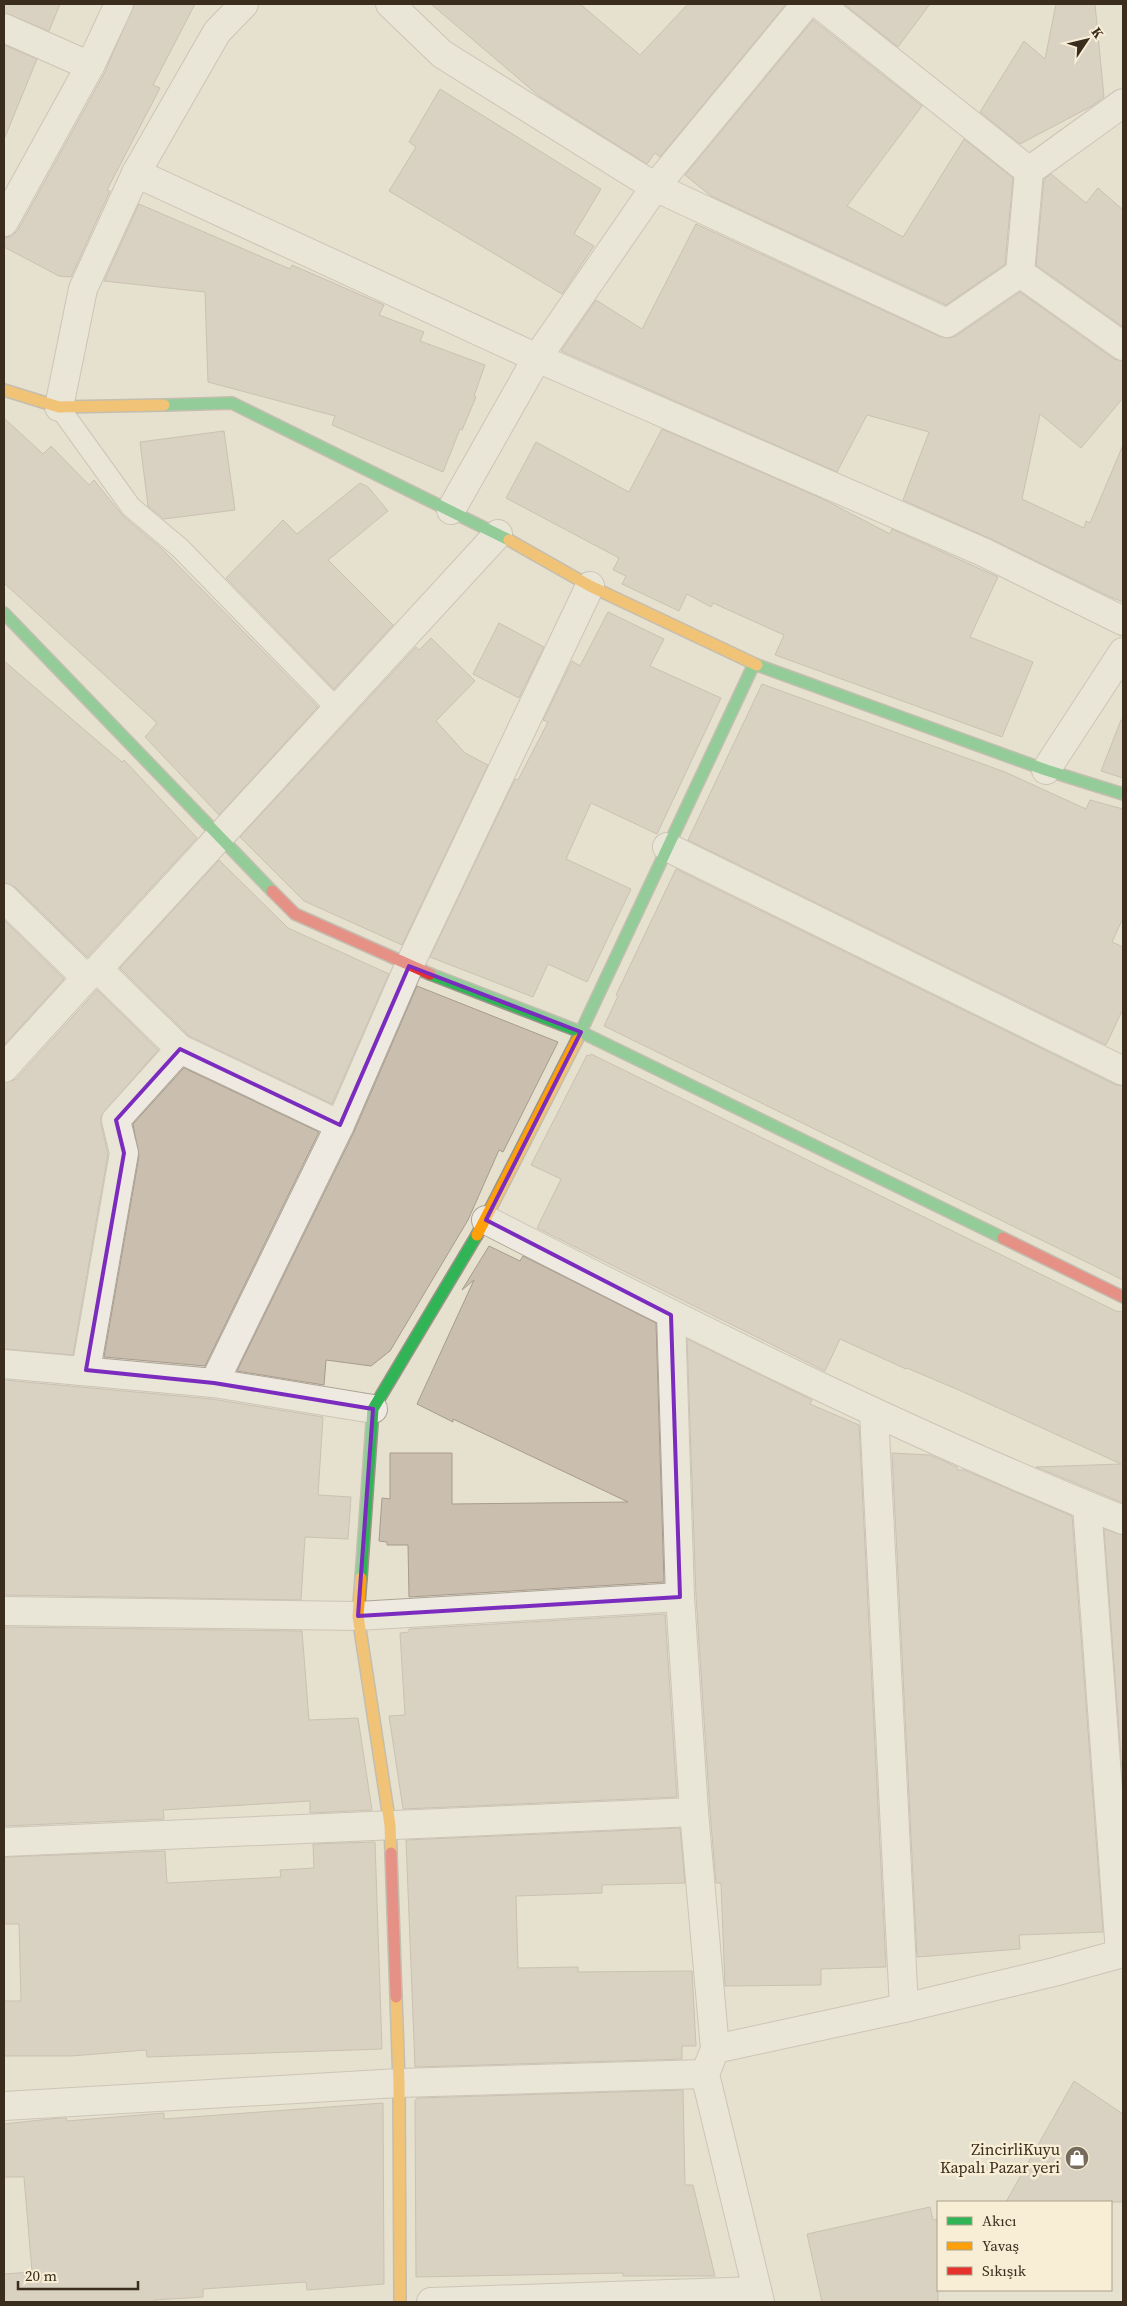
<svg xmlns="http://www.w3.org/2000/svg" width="1127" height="2306" viewBox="0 0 1127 2306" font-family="'Source Serif 4',serif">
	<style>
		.building { fill: #cabeaf; stroke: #a79b8e }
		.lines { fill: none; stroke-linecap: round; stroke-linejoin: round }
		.lane-casing { stroke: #aca597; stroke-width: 22 }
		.street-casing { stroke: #aca597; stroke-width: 30 }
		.fast-casing { stroke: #9b9488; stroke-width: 14 }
		.slow-casing { stroke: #9b9488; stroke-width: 14 }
		.jam-casing { stroke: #9b9488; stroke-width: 14 }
		.lane { stroke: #eeeae1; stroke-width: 20 }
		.street { stroke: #eeeae1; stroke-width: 28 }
		.fast { stroke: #30b455; stroke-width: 11 }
		.slow { stroke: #ff9f0a; stroke-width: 11 }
		.jam { stroke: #e5322d; stroke-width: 11 }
		.marked { fill: none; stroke: #7b2cbf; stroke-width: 4; stroke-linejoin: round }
		.labels { text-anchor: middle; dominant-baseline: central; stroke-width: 5; stroke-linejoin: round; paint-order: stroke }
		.poi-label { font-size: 16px; fill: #3b2d1e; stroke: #f7eed5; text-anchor: end }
	</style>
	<rect width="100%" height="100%" fill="#e6e0cf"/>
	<g class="building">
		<polygon points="4,4 60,4 49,31 4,13"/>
		<polygon points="134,4 195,4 153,85 160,88 107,190 110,191 71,277 59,276 4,247 4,238 12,236 18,230 104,74"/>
		<polygon points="431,4 580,4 640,55 688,4 786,4 660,157 655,153 647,164 539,96"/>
		<polygon points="844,4 930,4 898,47"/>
		<polygon points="1056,4 1095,4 1104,97 1092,106 1020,144 980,112 1024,41 1045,59"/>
		<polygon points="813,20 922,106 847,206 903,237 964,139 1013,178 1005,264 946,305 711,196 685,175"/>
		<polygon points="4,45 37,59 5,137 4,137"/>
		<polygon points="440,89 601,189 574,234 594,246 562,294 389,191 416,147 409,142"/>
		<polygon points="1051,174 1086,203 1098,188 1123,210 1123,327 1036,265 1044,179"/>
		<polygon points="139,204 290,269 292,265 384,305 379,315 424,332 420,341 485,365 474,396 476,397 462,430 460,429 443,472 332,425 335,416 208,382 205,292 104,281"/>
		<polygon points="696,224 941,337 949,338 956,336 1020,292 1114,359 1123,361 1123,398 1081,448 1040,414 1022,499 1084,528 1086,521 1090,523 1123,445 1123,602 1110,597 989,538 903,500 929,432 867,415 837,472 561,351 596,300 642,329"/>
		<polygon points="4,418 43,454 51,446 89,485 94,480 123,516 162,549 318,707 219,815 145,737 157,723 4,583"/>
		<polygon points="662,429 823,499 890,534 892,529 998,577 970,637 1033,662 1002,737 775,655 784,635 713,603 711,607 687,594 679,611 622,584 626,576 613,570 619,558 506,498 536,442 629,492"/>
		<polygon points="224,431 235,510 164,519 148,506 140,442"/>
		<polygon points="360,483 368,487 388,511 328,560 393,625 334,689 226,578 283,520 297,534"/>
		<polygon points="608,612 664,639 650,666 721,698 657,834 591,803 566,859 631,889 587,982 548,964 533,997 430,957 515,779 518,780 548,722 543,720 572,661 580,666"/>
		<polygon points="499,623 544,647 519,698 473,674"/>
		<polygon points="431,638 475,681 436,721 465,753 488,765 402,945 304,901 240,837 416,647 419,650"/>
		<polygon points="4,661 122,762 124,760 197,838 87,957 15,887 4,883"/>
		<polygon points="762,684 1005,772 1086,809 1090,800 1123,809 1123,918 1112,942 1123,947 1123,1009 1106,1045 688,840"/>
		<polygon points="1121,720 1123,720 1123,778 1101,771"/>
		<polygon points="219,860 288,928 389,974 332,1104 189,1036 120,968"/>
		<polygon points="676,869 1116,1085 1123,1086 1123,1280 604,1026 618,996 616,995"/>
		<polygon points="4,920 64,979 4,1045"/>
		<polygon points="417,986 558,1042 503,1152 499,1150 468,1220 390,1351 371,1366 326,1360 324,1385 237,1371 354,1132"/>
		<polygon points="97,990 158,1050 101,1116 101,1124 108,1154 73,1355 4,1349 4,1083 16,1079"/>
		<polygon points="591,1054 1116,1311 1123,1312 1123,1503 1036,1467 1121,1464 961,1391 907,1368 906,1369 840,1339 825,1371 537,1228 561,1179 531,1165 587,1055 590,1056"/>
		<polygon points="184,1068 319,1132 205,1366 104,1357 139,1156 133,1124"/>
		<polygon points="489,1246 520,1261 523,1256 656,1323 664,1582 409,1597 408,1545 387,1545 387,1542 379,1541 382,1498 390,1499 390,1453 452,1453 452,1504 628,1502 453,1419 453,1422 417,1404 474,1280 462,1290"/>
		<polygon points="687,1339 812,1400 810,1404 859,1425 886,1967 821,1969 821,1985 725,1986 721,1883 716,1883 710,1811 696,1596"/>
		<polygon points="4,1380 212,1399 323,1417 318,1495 351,1497 348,1539 305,1537 301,1600 4,1595"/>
		<polygon points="892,1453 930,1455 957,1467 957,1470 964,1470 1072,1516 1103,1932 1019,1935 1020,1949 917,1957"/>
		<polygon points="1104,1529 1123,1535 1123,1785"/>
		<polygon points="665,1614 677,1797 403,1809 389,1716 405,1715 400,1633 409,1632 409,1629"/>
		<polygon points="4,1627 302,1631 309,1720 358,1718 372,1810 310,1813 310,1801 163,1810 164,1819 4,1826"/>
		<polygon points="680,1828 685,1883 602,1885 602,1893 516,1896 518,1968 578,1967 578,1972 692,1971 696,2046 682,2046 682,2059 415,2067 406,1840"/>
		<polygon points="375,1842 382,2049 147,2057 146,2050 71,2056 4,2056 4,2001 21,2001 19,1924 4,1924 4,1857 165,1851 167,1883 281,1877 280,1870 314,1868 313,1844"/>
		<polygon points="1074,2081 1123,2114 1123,2202 1006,2202"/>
		<polygon points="683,2090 685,2185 693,2185 715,2276 623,2276 623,2273 416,2277 415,2101 417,2098"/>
		<polygon points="383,2103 384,2284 307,2290 306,2282 203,2289 203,2297 155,2300 156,2302 4,2302 4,2274 32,2272 24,2177 4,2177 4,2124 59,2118 66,2118 67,2121 164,2113 164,2119"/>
		<polygon points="930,2207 933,2220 938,2219 938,2302 822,2302 807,2234"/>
	</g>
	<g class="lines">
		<g class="lane-casing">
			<polyline id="lane" points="59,407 131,507 180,548 337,709"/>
		</g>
		<g class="street-casing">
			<g id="street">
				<polyline points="390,4 442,54 655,187 947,323 1020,273 1029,171 1123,103"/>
				<polyline points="819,4 1029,171"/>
				<polyline points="4,28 90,66"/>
				<polyline points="136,173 537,358 983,552 1123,621"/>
				<polyline points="4,222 90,66 119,4"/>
				<polyline points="1020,273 1123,346"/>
				<polyline points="59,407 83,289 136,173 217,32 244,4"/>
				<polyline points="451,510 537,358 655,187 806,4"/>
				<polyline points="1046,770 1123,652"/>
				<polyline points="667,847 1123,1071"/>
				<polyline points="4,898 86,978"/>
				<polyline points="98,969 180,1049 340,1125"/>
				<polyline points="4,1068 86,978 98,969 498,534"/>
				<path d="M486,1220C695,1327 905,1433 1123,1520"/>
				<polyline points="671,1315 680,1597 694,1812 715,2049 705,2074 760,2302"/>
				<polyline points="4,1364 214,1383 373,1409"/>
				<polyline points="86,1370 124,1153 116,1120 180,1049"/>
				<polyline points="214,1383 340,1125 409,966 590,586"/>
				<polyline points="874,1413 904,2008"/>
				<polyline points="1087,1506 1120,1953"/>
				<polyline points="4,1611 358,1616 680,1597"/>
				<polyline points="4,1842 694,1812"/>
				<polyline points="715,2049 904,2008 1054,1972 1123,1953"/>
				<polyline points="4,2106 399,2083 705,2074"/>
				<polyline points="431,2302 757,2291"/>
			</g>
		</g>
		<g class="fast-casing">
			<g id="fast">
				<polyline points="164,405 232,403 509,540"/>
				<polyline points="4,613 272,891"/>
				<polyline points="757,665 1046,770 1123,794"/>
				<polyline points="430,974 581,1032 1003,1238"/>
				<polyline points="577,1040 754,664"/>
				<polyline points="361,1578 373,1409 477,1235"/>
			</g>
		</g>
		<g class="slow-casing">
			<g id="slow">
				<polyline points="4,390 59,407 164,405"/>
				<polyline points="509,540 590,586 757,665"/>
				<polyline points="477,1235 577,1040"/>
				<polyline points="361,1578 358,1616 390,1825 391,1853"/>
				<polyline points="396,1997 399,2083 400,2302"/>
			</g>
		</g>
		<g class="jam-casing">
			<g id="jam">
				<polyline points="272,891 295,914 430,974"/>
				<polyline points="1003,1238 1123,1297"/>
				<polyline points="391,1853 396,1997"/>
			</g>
		</g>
		<use href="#lane" class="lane"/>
		<use href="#street" class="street"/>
		<use href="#fast" class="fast"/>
		<use href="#slow" class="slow"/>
		<use href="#jam" class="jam"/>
	</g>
	<path d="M0 0H1127V2306H0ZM409,966L581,1032L486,1220L671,1315L680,1597L358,1616L373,1409L214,1383L86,1370L124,1153L116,1120L180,1049L340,1125Z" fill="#e6e0cf" fill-opacity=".55" fill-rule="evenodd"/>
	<path class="marked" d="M409,966L581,1032L486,1220L671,1315L680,1597L358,1616L373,1409L214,1383L86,1370L124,1153L116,1120L180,1049L340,1125Z"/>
	<defs>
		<g id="shop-disc" transform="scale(1.25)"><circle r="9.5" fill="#776c5c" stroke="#f7eed5"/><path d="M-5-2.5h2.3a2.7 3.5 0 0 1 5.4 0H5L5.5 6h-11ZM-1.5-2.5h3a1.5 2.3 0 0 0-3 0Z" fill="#fff"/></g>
	</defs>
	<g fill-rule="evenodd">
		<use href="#shop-disc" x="1077" y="2158"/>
	</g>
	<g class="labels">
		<g class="poi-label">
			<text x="1060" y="2149">ZincirliKuyu<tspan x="1060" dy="18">Kapalı Pazar yeri</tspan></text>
		</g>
	</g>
	<rect width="1127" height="2306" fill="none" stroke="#3b2d1e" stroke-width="10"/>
	<rect x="937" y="2201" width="175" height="90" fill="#f7eed5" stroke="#aca18c"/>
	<rect x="947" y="2217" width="25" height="8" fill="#30b455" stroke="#aca18c"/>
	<text x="982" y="2226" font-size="15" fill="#3b2d1e">Akıcı</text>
	<rect x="947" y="2242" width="25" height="8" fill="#ff9f0a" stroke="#aca18c"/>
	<text x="982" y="2251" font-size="15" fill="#3b2d1e">Yavaş</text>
	<rect x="947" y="2267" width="25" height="8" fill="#e5322d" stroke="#aca18c"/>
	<text x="982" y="2276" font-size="15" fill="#3b2d1e">Sıkışık</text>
	<g transform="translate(1087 40) rotate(55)" stroke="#f7eed5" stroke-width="4" paint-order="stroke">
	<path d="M0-4L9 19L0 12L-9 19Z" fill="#3b2d1e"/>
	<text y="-8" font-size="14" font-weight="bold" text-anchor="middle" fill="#3b2d1e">K</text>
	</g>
	<path d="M18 2281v8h120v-8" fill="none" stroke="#3b2d1e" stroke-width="2.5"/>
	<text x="25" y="2281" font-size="15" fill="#3b2d1e" stroke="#f7eed5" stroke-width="4" paint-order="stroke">20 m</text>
</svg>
